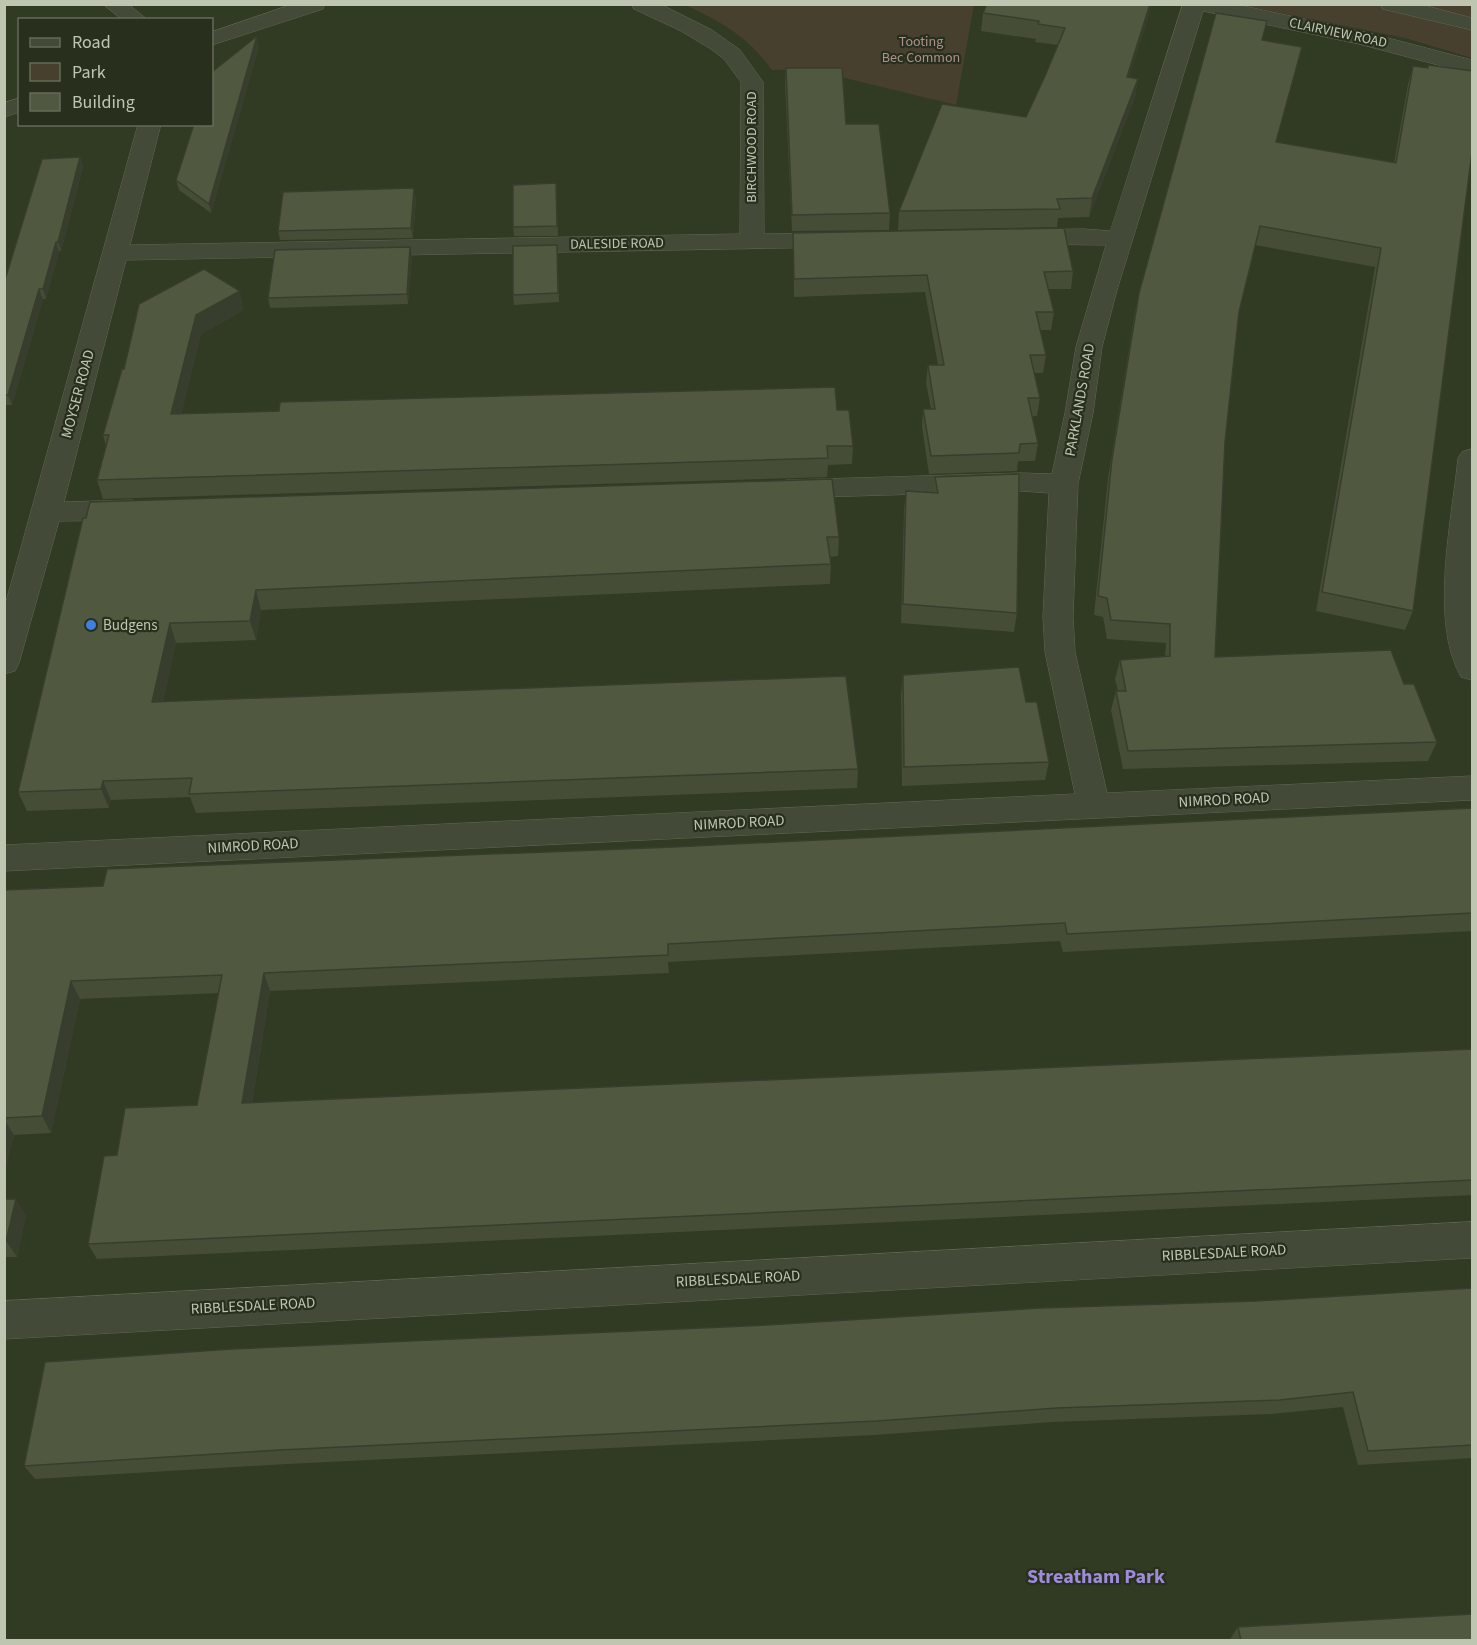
<svg xmlns="http://www.w3.org/2000/svg" width="1477" height="1645" viewBox="0 0 1477 1645" font-family="'Source Sans 3',sans-serif">
	<style>
		.green { fill: #48402f }
		.lines { fill: none; stroke-linecap: round; stroke-linejoin: round }
		.street-casing { stroke: #616855; stroke-width: 1 }
		.street { fill: #434a37; fill-rule: evenodd }
		.wall { fill: #454d37 }
		.shaded-wall { fill: #383e2d }
		.building { fill: #505940; stroke: #383e2d; stroke-width: 1.5 }
		.shop-dot { fill: #3f7fe0; stroke: #282f1c; stroke-width: 2 }
		.labels { text-anchor: middle; dominant-baseline: central; stroke-width: 4.5; stroke-linejoin: round; paint-order: stroke }
		.far-street-label { font-size: 14px; fill: #bec6b2; stroke: #282f1c }
		.far-park-label { font-size: 14px; fill: #b0918f; stroke: #282f1c }
		.street-label { font-size: 15px; fill: #bec6b2; stroke: #282f1c }
		.poi-label { font-size: 15px; fill: #bec6b2; stroke: #282f1c; text-anchor: start }
		.near-neighbourhood-label { font-size: 20px; font-weight: bold; fill: #9e8cda; stroke: #282f1c }
	</style>
	<rect width="100%" height="100%" fill="#313a23"/>
	<g class="green">
		<path d="M685,5H974L956,105L808,69L772,70C747,36 722,22 685,5Z"/>
		<polygon points="1241,5 1472,5 1472,58 1405,38"/>
	</g>
	<g class="lines">
		<g class="street-casing">
			<g id="street">
				<polygon points="103,4 128,4 148,20 123,20"/>
				<polygon points="293,4 325,4 323,9 212,45 212,32"/>
				<polygon points="632,4 660,4 712,30 740,50 763,82 764,234 839,233 848,235 851,240 848,245 839,247 126,260 64,502 132,500 142,503 146,510 142,517 132,520 59,521 19,663 15,671 4,674 4,609 138,124 161,124 130,245 740,234 741,82 724,59 711,49 681,31 634,9"/>
				<polygon points="1183,4 1234,4 1361,31 1472,60 1472,74 1359,44 1203,11 1117,290 1102,347 1093,413 1078,484 1073,617 1075,652 1107,793 1472,776 1472,800 4,871 4,845 1075,794 1045,652 1043,617 1049,493 1021,491 787,498 777,496 773,489 777,482 787,480 1021,473 1052,474 1065,413 1076,347 1106,245 1022,244 1013,242 1010,237 1013,232 1022,230 1084,229 1110,231"/>
				<polygon points="1381,4 1419,4 1472,18 1472,30 1383,9"/>
				<polygon points="20,98 20,112 4,117 4,103"/>
				<path d="M1472,449V680L1461,677C1429,621 1452,520 1458,458L1462,452Z"/>
				<polygon points="1472,1222 1472,1258 4,1339 4,1301"/>
			</g>
		</g>
		<use href="#street" class="street"/>
	</g>
	<g class="wall">
		<polygon points="987,4 1151,4 1148,17 1129,77 1138,79 1135,97 1089,217 1058,218 1057,227 898,230 899,211 1026,117 1045,76 1058,45 1035,42 1036,39 981,31 983,13"/>
		<polygon points="1263,41 1277,143 1394,163 1408,84 1413,66 1427,68 1428,65 1413,611 1405,630 1316,611 1375,267 1255,245 1239,312 1225,442 1215,657 1404,684 1437,742 1428,761 1123,769 1111,710 1116,691 1118,691 1115,679 1120,660 1165,657 1166,643 1107,639 1103,617 1094,615 1108,478 1135,312 1139,293"/>
		<polygon points="259,46 211,213 179,190 176,180"/>
		<polygon points="786,68 846,124 890,213 889,230 792,231 785,84"/>
		<polygon points="80,157 83,167 61,251 59,251 46,299 43,299 12,405 4,405 4,283"/>
		<polygon points="556,183 558,236 514,236 513,227"/>
		<polygon points="416,198 413,238 280,240 278,231"/>
		<polygon points="793,233 1073,271 1071,289 1048,289 1054,312 1051,330 1040,330 1046,355 1043,373 1034,373 1040,398 1037,416 1032,416 1038,443 1035,461 1018,461 1017,471 929,474 922,427 923,409 931,409 926,383 928,365 938,365 925,292 794,297"/>
		<polygon points="557,245 559,302 514,305 513,295"/>
		<polygon points="412,257 408,304 270,308 268,298"/>
		<polygon points="244,310 201,334 181,414 837,410 853,446 852,464 828,465 827,477 103,499 97,480 106,446 103,435 124,369"/>
		<polygon points="935,477 1017,613 1014,632 901,623 904,510 906,491 933,493"/>
		<polygon points="83,518 839,537 838,556 830,557 831,564 830,584 261,610 256,640 176,643 163,702 858,769 857,788 196,813 190,797 111,800 109,808 27,811 18,792"/>
		<polygon points="903,675 1026,702 1049,762 1045,780 902,786 901,694"/>
		<polygon points="1473,808 1473,931 1063,952 1060,941 668,962 669,973 270,991 252,1103 1473,1049 1473,1195 97,1259 88,1244 117,1155 197,1105 219,993 80,999 51,1133 14,1135 4,1173 4,890 103,886 674,847"/>
		<polygon points="4,1199 26,1215 17,1257 4,1257"/>
		<polygon points="1473,1288 1473,1458 1358,1465 1343,1407 1271,1414 1052,1422 875,1435 287,1464 35,1479 24,1466 767,1325 1256,1301"/>
		<polygon points="1238,1627 1473,1641 1230,1641 1230,1639"/>
	</g>
	<g class="shaded-wall">
		<polygon points="1150,4 1151,4 1148,17 1124,95 1127,77"/>
		<polygon points="257,36 259,46 211,213 209,204"/>
		<polygon points="1138,79 1135,97 1089,217 1092,198"/>
		<polygon points="80,157 83,167 61,251 58,242"/>
		<polygon points="414,188 416,198 413,238 411,228"/>
		<polygon points="56,242 59,251 46,299 43,289"/>
		<polygon points="410,247 412,257 408,304 407,294"/>
		<polygon points="39,289 43,299 12,405 8,395"/>
		<polygon points="240,291 244,310 201,334 177,433 171,414 196,315"/>
		<polygon points="256,590 261,610 256,640 250,621"/>
		<polygon points="170,623 176,643 159,721 152,702"/>
		<polygon points="103,781 111,800 109,808 101,789"/>
		<polygon points="264,973 270,991 249,1120 242,1103"/>
		<polygon points="71,981 80,999 51,1133 42,1116"/>
		<polygon points="4,1119 14,1135 4,1172"/>
		<polygon points="16,1199 26,1215 17,1257 6,1241"/>
	</g>
	<g class="building">
		<polygon points="987,4 1150,4 1127,77 1138,79 1092,198 1057,199 1060,209 899,211 942,104 1026,117 1045,76 1065,28 1038,24 1039,21 983,13"/>
		<polygon points="1216,13 1267,21 1262,40 1302,47 1276,142 1396,163 1413,66 1428,68 1428,65 1473,71 1473,144 1413,611 1322,592 1381,248 1260,226 1239,312 1225,442 1215,657 1391,650 1404,684 1414,684 1437,742 1128,751 1116,691 1126,691 1120,660 1170,656 1170,624 1111,620 1107,598 1098,596 1112,459 1139,293"/>
		<polygon points="257,36 209,204 176,180 194,124 212,124 212,72"/>
		<polygon points="786,68 842,68 846,124 879,124 890,213 792,215"/>
		<polygon points="80,157 58,242 56,242 43,289 39,289 8,395 4,395 4,283 42,159"/>
		<polygon points="556,183 557,226 513,227 513,185"/>
		<polygon points="414,188 411,228 278,231 283,192"/>
		<polygon points="1064,228 1073,271 1044,272 1054,312 1036,312 1046,355 1030,355 1040,398 1028,398 1038,443 1020,444 1019,453 931,456 923,409 935,409 928,365 944,365 927,275 794,279 793,233"/>
		<polygon points="557,245 558,293 513,295 513,246"/>
		<polygon points="410,247 407,294 268,298 275,250"/>
		<polygon points="204,269 240,291 196,315 171,414 279,411 280,402 835,387 837,410 849,410 853,446 827,446 828,458 97,480 109,435 103,435 122,369 124,369 139,304"/>
		<polygon points="1019,474 1017,613 903,604 906,491 938,493 935,477"/>
		<polygon points="832,479 839,537 827,537 831,564 256,590 250,621 170,623 152,702 846,676 858,769 189,794 192,778 103,781 101,789 18,792 83,518 86,518 90,502"/>
		<polygon points="1019,667 1026,702 1037,702 1049,762 904,767 903,675"/>
		<polygon points="1473,808 1473,913 1067,934 1065,923 668,944 668,955 264,973 242,1103 1473,1049 1473,1180 88,1244 104,1156 117,1155 125,1108 197,1105 222,975 71,981 42,1116 4,1118 4,890 103,886 107,869 674,847"/>
		<polygon points="4,1199 16,1199 6,1241 4,1241"/>
		<polygon points="1473,1288 1473,1445 1368,1451 1353,1392 1280,1400 1057,1408 877,1421 280,1450 24,1466 45,1362 232,1349 767,1325 1041,1308 1256,1301"/>
		<polygon points="1473,1614 1473,1641 1241,1641 1238,1627"/>
	</g>
	<circle class="shop-dot" cx="91" cy="625" r="6"/>
	<g class="labels">
		<g class="far-street-label">
			<text transform="translate(1338 33) rotate(12)">CLAIRVIEW ROAD</text>
			<text transform="translate(752 147) rotate(-90)">BIRCHWOOD ROAD</text>
			<text transform="translate(617 244) rotate(-1)">DALESIDE ROAD</text>
		</g>
		<g class="far-park-label">
			<text x="921" y="42">Tooting<tspan x="921" dy="16">Bec Common</tspan></text>
		</g>
		<g class="street-label">
			<text transform="translate(78 394) rotate(-75)">MOYSER ROAD</text>
			<text transform="translate(1080 400) rotate(-80)">PARKLANDS ROAD</text>
			<text transform="translate(1224 800) rotate(-3)">NIMROD ROAD</text>
			<text transform="translate(739 823) rotate(-3)">NIMROD ROAD</text>
			<text transform="translate(253 846) rotate(-3)">NIMROD ROAD</text>
			<text transform="translate(1224 1253) rotate(-3)">RIBBLESDALE ROAD</text>
			<text transform="translate(738 1279) rotate(-3)">RIBBLESDALE ROAD</text>
			<text transform="translate(253 1306) rotate(-3)">RIBBLESDALE ROAD</text>
		</g>
		<g class="poi-label">
			<text x="103" y="625">Budgens</text>
		</g>
		<g class="near-neighbourhood-label">
			<text x="1096" y="1577">Streatham Park</text>
		</g>
	</g>
	<rect width="1477" height="1645" fill="none" stroke="#bec6b2" stroke-width="12"/>
	<rect x="18" y="18" width="195" height="108" fill="#282f1c" stroke="#646b58" stroke-width="1.5"/>
	<rect x="30" y="38" width="30" height="9" fill="#434a37" stroke="#646b58" stroke-width="1.5"/>
	<text x="72" y="48" font-size="18" fill="#bec6b2">Road</text>
	<rect x="30" y="63" width="30" height="18" fill="#48402f" stroke="#646b58" stroke-width="1.5"/>
	<text x="72" y="78" font-size="18" fill="#bec6b2">Park</text>
	<rect x="30" y="93" width="30" height="18" fill="#505940" stroke="#646b58" stroke-width="1.5"/>
	<text x="72" y="108" font-size="18" fill="#bec6b2">Building</text>
</svg>
